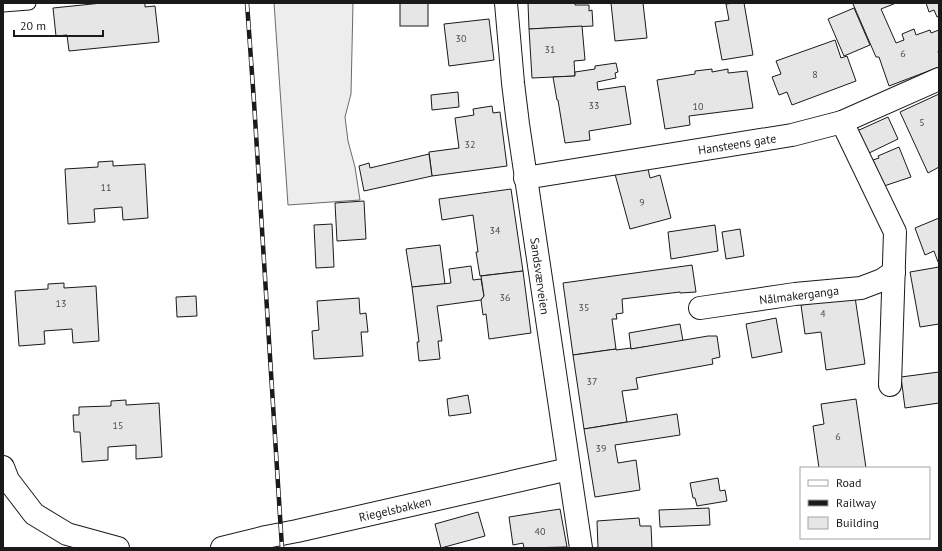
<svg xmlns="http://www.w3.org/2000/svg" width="942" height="551" viewBox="0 0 942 551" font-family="'PT Sans',sans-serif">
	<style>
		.parking { fill: #ededed; stroke: #6a6a6a }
		.building { fill: #e6e6e6; stroke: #1a1a1a }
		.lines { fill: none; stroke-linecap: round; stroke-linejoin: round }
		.lane-casing { stroke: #1a1a1a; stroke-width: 15 }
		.street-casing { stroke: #1a1a1a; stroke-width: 24 }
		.lane { stroke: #fff; stroke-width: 13 }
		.street { stroke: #fff; stroke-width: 22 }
		.rail-casing { stroke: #1a1a1a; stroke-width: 4.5 }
		.rail { stroke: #fff; stroke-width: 3; stroke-dasharray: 9; stroke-linecap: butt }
		.labels { text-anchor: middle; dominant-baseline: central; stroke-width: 3; stroke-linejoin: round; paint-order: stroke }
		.number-label { font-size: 10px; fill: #4d4d4d }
		.street-label { font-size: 12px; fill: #1a1a1a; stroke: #fff }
	</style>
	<rect width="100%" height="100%" fill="#fff"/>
	<polygon class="parking" points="274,3 353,3 351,94 345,117 348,141 355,167 360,200 288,205"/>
	<g class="building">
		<polygon points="102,3 145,3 145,7 155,6 159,42 69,51 67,35 56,36 53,8"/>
		<rect x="400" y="3" width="28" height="23"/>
		<polygon points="528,3 575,3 575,5 589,5 589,11 592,10 593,26 529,29"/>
		<polygon points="611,3 643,3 647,38 615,41"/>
		<polygon points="734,3 744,3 753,55 722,60 715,22 729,20 726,4"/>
		<polygon points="855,3 896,3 881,9 896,43 904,40 902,34 914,29 916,35 930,30 931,33 939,30 939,51 938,51 939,55 939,67 889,86 879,57 876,57 853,4"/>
		<polygon points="926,3 939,3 939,16 937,17 934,10 929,12"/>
		<polygon points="854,8 870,45 844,56 828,19"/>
		<polygon points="489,19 494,60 449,66 444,24"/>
		<polygon points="582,26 585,60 574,61 575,76 532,78 529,29"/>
		<polygon points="835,40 841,58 847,56 856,81 792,105 787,92 779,95 772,77 781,74 776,61"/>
		<polygon points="616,63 618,72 615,73 616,78 597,82 598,90 625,86 631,124 589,131 590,140 565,143 558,100 557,100 553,77 575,76 575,72 595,69 595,66"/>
		<polygon points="712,69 712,72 728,69 728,73 747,71 753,108 689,116 690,125 665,129 657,80 695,74 695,71"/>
		<polygon points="458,92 459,107 432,110 431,95"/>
		<polygon points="939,94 939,167 928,173 900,112"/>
		<polygon points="492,106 493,113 500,112 507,166 432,176 429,152 459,148 455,118 474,115 473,109"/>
		<polygon points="888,117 898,139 867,154 857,131"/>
		<polygon points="899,147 911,177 884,186 873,160 879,158 878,156"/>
		<polygon points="429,154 432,176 364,191 359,166 369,163 370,168"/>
		<polygon points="113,161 113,166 145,164 148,218 123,220 122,207 94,209 95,222 68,224 65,169 98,167 98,162"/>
		<polygon points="648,169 650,178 660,175 671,218 630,229 615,174 632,170 633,172"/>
		<polygon points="511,189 523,271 480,276 476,252 478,252 473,215 442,220 439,199"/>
		<polygon points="364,201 366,239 337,241 335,203"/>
		<polygon points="939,218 939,262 938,262 934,251 925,255 915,228"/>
		<polygon points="332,224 334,267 316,268 314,225"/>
		<polygon points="715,225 718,251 671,259 668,232"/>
		<polygon points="740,229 744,256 726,259 722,232"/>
		<polygon points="440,245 445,284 412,287 406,249"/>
		<polygon points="692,265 696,292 680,293 680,292 622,299 623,313 616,314 617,319 612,319 616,349 573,355 563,283"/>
		<polygon points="471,266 473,280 481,279 484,296 481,300 437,306 442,341 438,341 440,359 419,361 417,342 419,342 412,287 451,283 449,269"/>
		<polygon points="939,267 939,324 920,327 910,272"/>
		<polygon points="523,271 531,333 489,339 486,314 483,315 481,300 484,296 481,276"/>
		<polygon points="64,283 64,288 96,286 99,341 73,343 72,329 44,331 45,344 19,346 15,291 48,289 48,284"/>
		<polygon points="196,296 197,316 177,317 176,297"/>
		<polygon points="855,297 865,364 826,370 821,332 805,334 801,305"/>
		<polygon points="359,298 360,314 366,313 368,332 361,332 363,356 314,359 312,331 319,330 317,301"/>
		<polygon points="776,318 782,352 752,358 746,324"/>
		<polygon points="680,324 683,341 631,349 629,333"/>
		<polygon points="708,336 717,336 720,357 712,359 713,364 636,378 638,389 622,391 627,422 584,429 573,355 616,349 616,350 631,348 631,349"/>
		<polygon points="939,372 939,403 905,408 901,377"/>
		<polygon points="468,395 471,413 449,416 447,399"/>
		<polygon points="856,399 866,468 819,468 813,426 824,424 821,404"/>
		<polygon points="126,400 126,405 159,403 162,457 136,459 136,445 108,447 108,460 82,462 80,432 74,432 73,415 79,415 79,407 111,406 111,401"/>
		<polygon points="677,414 680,435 615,445 618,463 636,460 640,490 595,497 584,429"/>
		<polygon points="718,478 720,491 725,490 727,501 697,506 695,498 693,498 690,483"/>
		<polygon points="709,508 710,525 660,527 659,510"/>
		<polygon points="560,509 567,547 524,548 523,543 513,545 509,517"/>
		<polygon points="478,512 485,536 441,548 435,524"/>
		<polygon points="639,518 640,526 651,526 652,548 598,548 597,521"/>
	</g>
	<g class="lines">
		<g class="lane-casing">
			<polyline id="lane" points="3,5 29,3"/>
		</g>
		<g class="street-casing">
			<g id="street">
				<polyline points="506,3 513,83 518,124 581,548"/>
				<polyline points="842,122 895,232 890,385"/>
				<polyline points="525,178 792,135 842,122 939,79"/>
				<polyline points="700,308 795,294 861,288 882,280 894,272"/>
				<polyline points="3,467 8,480 34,514 67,534 118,548"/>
				<polyline points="222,548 266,537 297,531 569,469"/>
			</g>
		</g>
		<use href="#lane" class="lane"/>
		<use href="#street" class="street"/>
		<g class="rail-casing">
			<polyline id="rail" points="247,3 254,102 282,548"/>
		</g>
		<use href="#rail" class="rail"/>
	</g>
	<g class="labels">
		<g class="number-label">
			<text x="461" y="38">30</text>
			<text x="550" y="49">31</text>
			<text x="903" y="53">6</text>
			<text x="815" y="74">8</text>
			<text x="594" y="105">33</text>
			<text x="698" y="106">10</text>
			<text x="922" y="122">5</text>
			<text x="470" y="144">32</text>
			<text x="106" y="187">11</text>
			<text x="642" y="202">9</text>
			<text x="495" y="230">34</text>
			<text x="505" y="297">36</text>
			<text x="61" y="303">13</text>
			<text x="584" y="307">35</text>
			<text x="823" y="313">4</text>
			<text x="592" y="381">37</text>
			<text x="118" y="425">15</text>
			<text x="838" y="436">6</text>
			<text x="601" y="448">39</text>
			<text x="540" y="531">40</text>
		</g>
		<g class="street-label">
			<text transform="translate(737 144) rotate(-9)">Hansteens gate</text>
			<text transform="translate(540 276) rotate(82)">Sandsværveien</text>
			<text transform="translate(799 295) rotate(-7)">Nålmakerganga</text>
			<text transform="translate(395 509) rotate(-13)">Riegelsbakken</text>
		</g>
	</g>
	<rect width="942" height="551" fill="none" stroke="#1a1a1a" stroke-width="8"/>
	<rect x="800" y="467" width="130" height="72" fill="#ffffff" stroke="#a3a3a3"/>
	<rect x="808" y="480" width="20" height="6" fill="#ffffff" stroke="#a3a3a3"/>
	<text x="836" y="487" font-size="12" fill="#1a1a1a">Road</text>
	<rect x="808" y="500" width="20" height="6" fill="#1a1a1a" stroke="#a3a3a3"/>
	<text x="836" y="507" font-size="12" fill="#1a1a1a">Railway</text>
	<rect x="808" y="517" width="20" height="12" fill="#e6e6e6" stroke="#a3a3a3"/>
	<text x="836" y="527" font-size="12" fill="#1a1a1a">Building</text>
	<path d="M14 30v6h89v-6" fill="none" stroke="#1a1a1a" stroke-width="2"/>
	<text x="20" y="30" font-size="12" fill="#1a1a1a" stroke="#ffffff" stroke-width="3" paint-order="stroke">20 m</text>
</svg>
